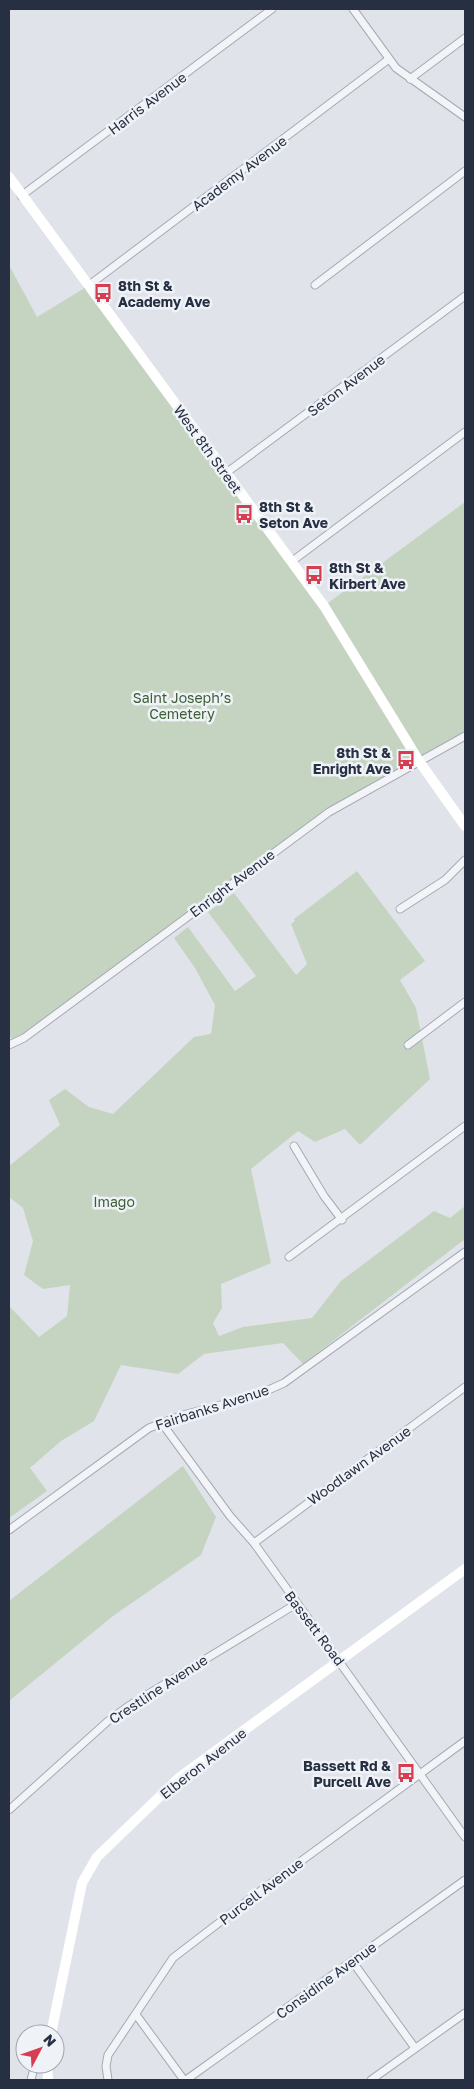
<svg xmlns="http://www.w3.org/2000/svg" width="474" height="2089" viewBox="0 0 474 2089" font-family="'Golos Text',sans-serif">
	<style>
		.green { fill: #c5d4c0 }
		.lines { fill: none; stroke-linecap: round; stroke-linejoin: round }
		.street-casing { stroke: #a5aab4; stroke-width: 9 }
		.street { stroke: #f3f4f8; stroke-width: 7 }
		.secondary { stroke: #fff; stroke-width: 10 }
		.labels { text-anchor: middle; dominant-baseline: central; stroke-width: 5; stroke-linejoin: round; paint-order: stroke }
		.street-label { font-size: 14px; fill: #273042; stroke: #eff2f7 }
		.poi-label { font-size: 14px; font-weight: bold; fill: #273042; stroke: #eff2f7; text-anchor: start }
		.park-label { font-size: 14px; fill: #3b5e34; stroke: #eff2f7 }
	</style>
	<rect width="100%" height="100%" fill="#e0e3ea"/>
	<g class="green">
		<polygon points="9,265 37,317 88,286 324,606 465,502 465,736 343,803 15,1043 9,1035"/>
		<polygon points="357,871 425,961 400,980 416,1008 430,1079 360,1145 345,1129 315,1142 298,1131 251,1169 271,1263 221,1284 222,1308 213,1323 219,1336 243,1327 312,1318 341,1281 434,1211 450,1218 465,1206 465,1239 303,1364 283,1343 204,1354 178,1374 121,1365 94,1421 61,1441 30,1468 47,1491 9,1518 9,1306 39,1337 67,1316 70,1285 43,1289 24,1275 33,1241 23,1208 9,1197 9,1166 60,1125 49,1100 65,1089 89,1107 113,1114 194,1037 211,1034 215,1005 195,968 174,938 188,927 235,991 256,976 208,912 234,893 296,975 307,964 291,924 295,921 294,919"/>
		<polygon points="183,1466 216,1517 201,1555 113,1616 9,1701 9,1601"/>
	</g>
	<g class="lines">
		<g class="street-casing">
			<g id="street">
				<polyline points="353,9 396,68 465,117"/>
				<polyline points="410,79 465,38"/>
				<polyline points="21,196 272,9"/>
				<polyline points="315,285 465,171"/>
				<polyline points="88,286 389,59"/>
				<polyline points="226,473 465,296"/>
				<polyline points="291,562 465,432"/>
				<polyline points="400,909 445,880 465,860"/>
				<polyline points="9,1045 24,1038 329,812 465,736"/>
				<polyline points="408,1045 465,1002"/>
				<polyline points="294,1146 324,1196 342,1220"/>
				<polyline points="289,1257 465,1126"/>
				<polyline points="161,1422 230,1516 254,1543 465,1837"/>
				<polyline points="9,1530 149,1428 183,1415 255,1396 284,1383 465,1252"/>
				<polyline points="254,1543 465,1387"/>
				<polyline points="9,1810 108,1721 127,1707 296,1604"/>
				<polyline points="352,1961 415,2048"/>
				<polyline points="137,2016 184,2080"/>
				<polyline points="31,2080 35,2064"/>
				<polyline points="108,2080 106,2066 108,2055 173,1958 263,1889 465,1741"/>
				<polyline points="186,2080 465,1880"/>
				<polyline points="371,2080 465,2013"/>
			</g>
		</g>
		<use href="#street" class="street"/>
		<g class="secondary">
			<polyline points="9,177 324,606 419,761 465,826"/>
			<polyline points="51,2034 82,1883 97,1857 180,1777 465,1569"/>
			<polyline points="47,2064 48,2080"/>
		</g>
	</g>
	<defs>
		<g id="bus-bare" transform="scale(1.5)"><path d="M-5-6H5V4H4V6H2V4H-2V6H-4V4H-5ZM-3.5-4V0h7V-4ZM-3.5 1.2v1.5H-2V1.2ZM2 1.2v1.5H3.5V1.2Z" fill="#d63d51" stroke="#eff2f7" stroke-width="2.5" paint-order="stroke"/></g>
	</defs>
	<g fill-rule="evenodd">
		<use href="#bus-bare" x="103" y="293"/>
		<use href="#bus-bare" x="244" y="514"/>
		<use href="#bus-bare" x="314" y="575"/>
		<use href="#bus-bare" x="406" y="760"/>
		<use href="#bus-bare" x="406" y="1773"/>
	</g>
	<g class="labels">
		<g class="street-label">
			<text transform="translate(147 103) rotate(-37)">Harris Avenue</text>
			<text transform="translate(239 173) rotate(-37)">Academy Avenue</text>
			<text transform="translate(346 385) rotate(-37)">Seton Avenue</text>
			<text transform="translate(208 449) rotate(54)">West 8th Street</text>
			<text transform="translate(232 883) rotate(-37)">Enright Avenue</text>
			<text transform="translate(212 1407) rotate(-18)">Fairbanks Avenue</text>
			<text transform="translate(359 1465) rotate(-36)">Woodlawn Avenue</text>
			<text transform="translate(315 1628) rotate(53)">Bassett Road</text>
			<text transform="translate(158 1689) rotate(-33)">Crestline Avenue</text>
			<text transform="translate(203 1763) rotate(-38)">Elberon Avenue</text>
			<text transform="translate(261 1891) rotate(-37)">Purcell Avenue</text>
			<text transform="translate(326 1980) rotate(-36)">Considine Avenue</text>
		</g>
		<g class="poi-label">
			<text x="118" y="285">8th St &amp;<tspan x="118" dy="16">Academy Ave</tspan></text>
			<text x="259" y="506">8th St &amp;<tspan x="259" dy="16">Seton Ave</tspan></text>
			<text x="329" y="567">8th St &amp;<tspan x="329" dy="16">Kirbert Ave</tspan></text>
			<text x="391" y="752" text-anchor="end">8th St &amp;<tspan x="391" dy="16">Enright Ave</tspan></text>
			<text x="391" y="1765" text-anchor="end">Bassett Rd &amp;<tspan x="391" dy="16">Purcell Ave</tspan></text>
		</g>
		<g class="park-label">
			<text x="182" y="697">Saint Joseph’s<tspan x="182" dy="16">Cemetery</tspan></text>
			<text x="114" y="1201">Imago</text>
		</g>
	</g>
	<rect width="474" height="2089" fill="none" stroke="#273042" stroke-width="20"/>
	<g transform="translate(40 2049) rotate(49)"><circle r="24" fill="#eff2f7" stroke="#9fa4af"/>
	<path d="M0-4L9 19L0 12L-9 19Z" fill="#d63d51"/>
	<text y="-8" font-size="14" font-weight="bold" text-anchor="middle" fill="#273042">N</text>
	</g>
</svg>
